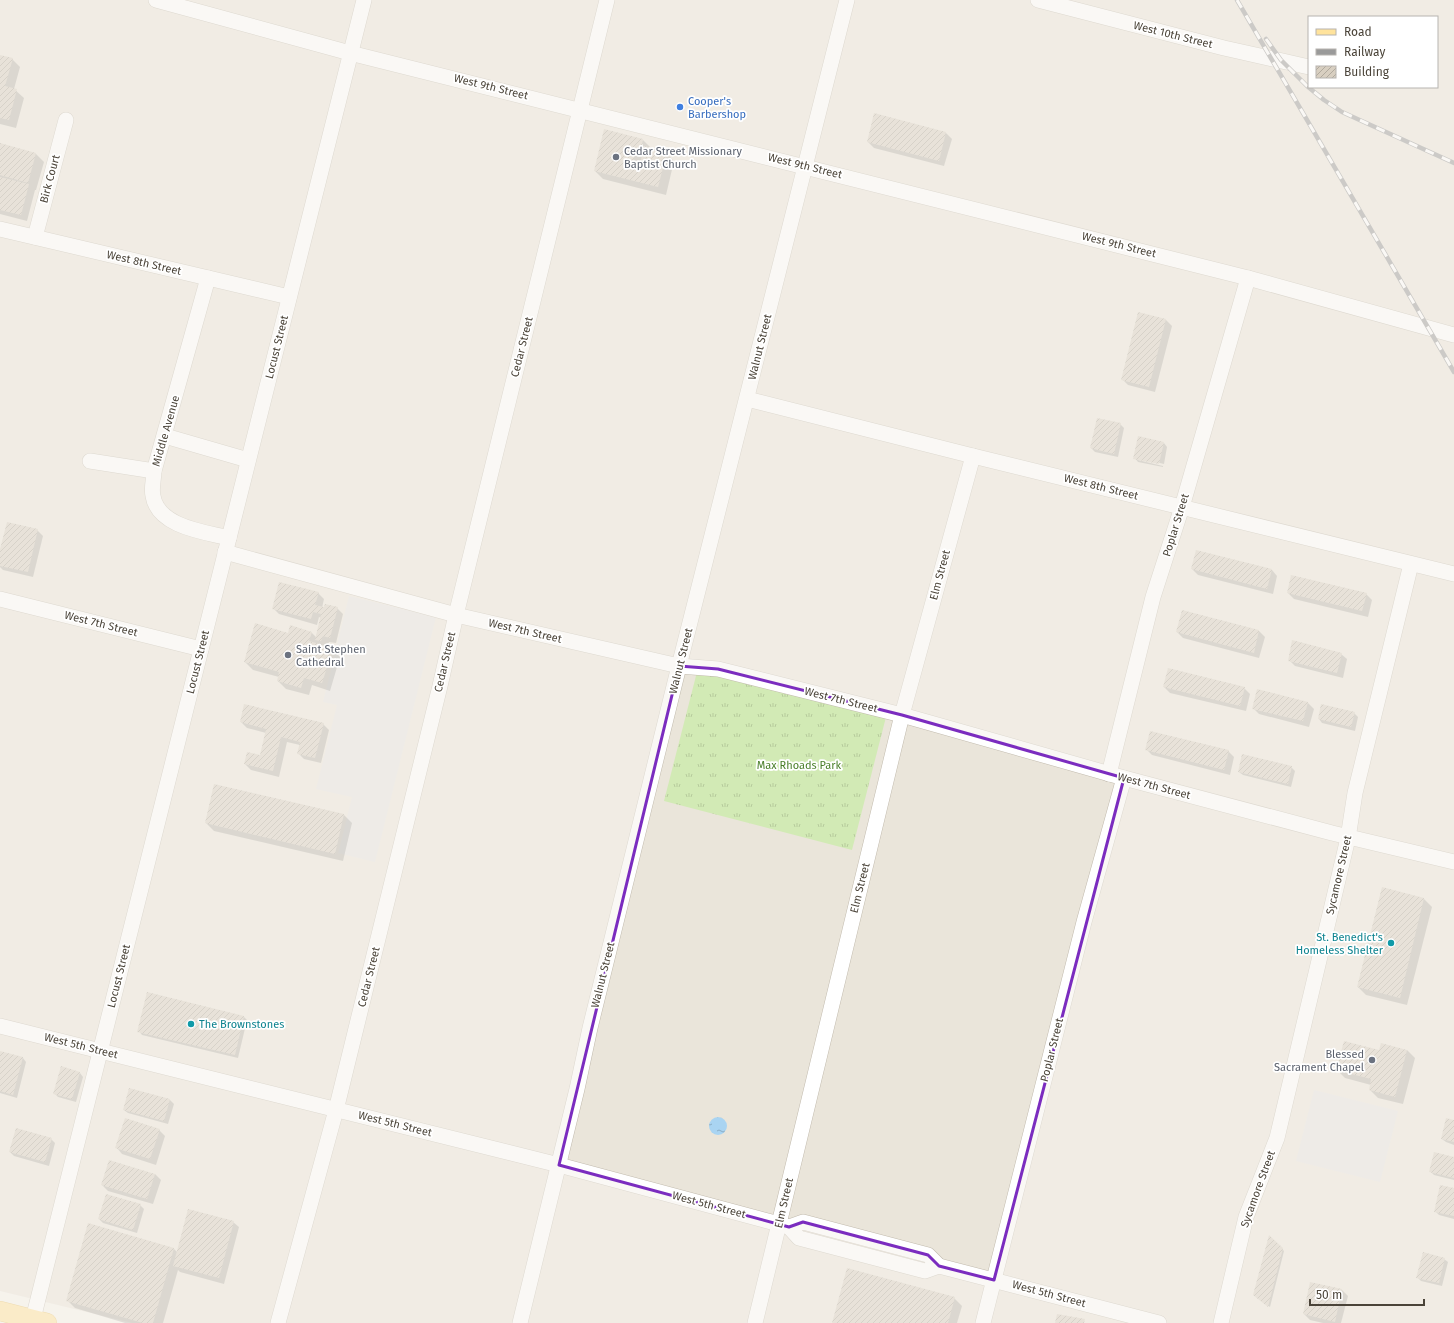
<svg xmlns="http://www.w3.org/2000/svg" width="1454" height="1323" viewBox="0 0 1454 1323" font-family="'Fira Sans',sans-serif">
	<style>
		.residential { fill: #eae5da; fill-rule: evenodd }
		.grass { fill: url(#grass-tufts) }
		.parking { fill: #e5e3e0 }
		.water { fill: url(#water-ripples) }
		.shadow { fill: #0003; fill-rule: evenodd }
		.building { fill: url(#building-hatch) }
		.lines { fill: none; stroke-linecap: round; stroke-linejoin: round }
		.minor-casing { stroke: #c2bbae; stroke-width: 16 }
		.major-casing { stroke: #e6c16a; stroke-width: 20 }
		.minor { stroke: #fff; stroke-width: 15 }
		.major { stroke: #ffe39c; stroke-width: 19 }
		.rail-casing { stroke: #9a9a9a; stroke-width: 4.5 }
		.rail { stroke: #fff; stroke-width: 3; stroke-dasharray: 9; stroke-linecap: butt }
		.marked { fill: none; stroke: #7b2cbf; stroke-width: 3; stroke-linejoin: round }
		.shop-dot { fill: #3f7fe0; stroke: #fff; stroke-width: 1.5 }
		.worship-dot { fill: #6b7280; stroke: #fff; stroke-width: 1.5 }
		.culture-dot { fill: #0f9aa8; stroke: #fff; stroke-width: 1.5 }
		.labels { text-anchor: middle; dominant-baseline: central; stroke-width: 3.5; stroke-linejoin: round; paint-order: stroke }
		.street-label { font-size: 11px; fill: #4b4439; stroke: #fff }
		.shop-label { font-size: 11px; fill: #366cbe; stroke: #fff; text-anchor: start }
		.worship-label { font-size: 11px; fill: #5b616d; stroke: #fff; text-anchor: start }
		.park-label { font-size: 11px; fill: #4a7f2a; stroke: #fff }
		.culture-label { font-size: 11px; fill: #0d838f; stroke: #fff; text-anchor: end }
	</style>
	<defs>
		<pattern id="grass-tufts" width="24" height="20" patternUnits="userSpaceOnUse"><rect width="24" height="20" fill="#d2eab5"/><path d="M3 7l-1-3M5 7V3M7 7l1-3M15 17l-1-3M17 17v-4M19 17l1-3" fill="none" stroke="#b6ca9c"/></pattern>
		<pattern id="water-ripples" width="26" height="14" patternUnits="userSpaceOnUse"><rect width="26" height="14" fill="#a9d4f2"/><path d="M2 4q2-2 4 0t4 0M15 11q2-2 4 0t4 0" fill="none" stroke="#8caec5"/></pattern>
		<pattern id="building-hatch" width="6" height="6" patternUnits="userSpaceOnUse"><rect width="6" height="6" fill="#d8cfc1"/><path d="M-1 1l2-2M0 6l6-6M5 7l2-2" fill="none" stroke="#b1aa9e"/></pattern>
	</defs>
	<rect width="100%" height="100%" fill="#f6f3ec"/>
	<path class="residential" d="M0,0H1454V1323H132L0,1291ZM1309,17H1437V87H1309Z"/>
	<polygon class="grass" points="698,668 886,717 852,850 664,801"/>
	<g class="parking">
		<polygon points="349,596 436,617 375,862 338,853 352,797 316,789 337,705 323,702"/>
		<polygon points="1314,1090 1398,1111 1380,1182 1296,1161"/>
	</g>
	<circle class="water" cx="718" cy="1126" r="9"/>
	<g class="shadow">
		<polygon points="0,56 12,59 20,67 14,89 24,98 16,128 0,124"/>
		<polygon points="875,114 946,133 952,139 944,166 874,148 868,142"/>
		<path d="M643,140L651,148L650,149L666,153L674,161L666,195L603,179L595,171ZM641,144H643L640,154H639Z"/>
		<polygon points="0,144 36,154 44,162 36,190 35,190 27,221 0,214"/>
		<polygon points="1139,313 1166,320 1172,326 1155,392 1128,385 1122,379"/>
		<polygon points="1120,424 1124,428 1118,457 1095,452 1091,448"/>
		<polygon points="1164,443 1167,447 1164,464 1138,458 1138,460 1163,466 1163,467 1138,462 1135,458"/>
		<polygon points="37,530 43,536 33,577 3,570 0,567 0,554"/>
		<polygon points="1192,569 1272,570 1277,576 1273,594 1198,575"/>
		<polygon points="318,593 324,599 322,608 337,608 343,614 336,643 329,642 327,647 332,649 340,657 330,691 312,685 309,695 286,689 278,681 279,677 253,670 245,662 289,634 311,632 316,637 321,618 319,617 317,625 279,614 273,608"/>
		<polygon points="1288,593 1366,594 1372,600 1368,617 1294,599"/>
		<polygon points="1183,611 1259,631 1265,637 1259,658 1183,638 1177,632"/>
		<polygon points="1341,654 1347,659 1343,678 1295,666 1289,660"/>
		<polygon points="1164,687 1244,688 1250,694 1246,711 1170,693"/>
		<polygon points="1308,703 1314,709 1309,727 1259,714 1253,708"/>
		<polygon points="1354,713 1358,717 1355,731 1322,723 1319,719"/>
		<polygon points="241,722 323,724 329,730 321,763 304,759 298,753 300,745 287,742 279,777 251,770 245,764 261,756 266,733 247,728"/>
		<polygon points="1147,750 1228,751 1234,757 1230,775 1152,755"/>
		<polygon points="1291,767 1295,771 1291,787 1243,775 1239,772"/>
		<polygon points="344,815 352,823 343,861 214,831 206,823"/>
		<polygon points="1382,889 1424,899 1432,907 1407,1005 1366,995 1358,987"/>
		<polygon points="244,1017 247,1020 238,1058 142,1035 139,1031"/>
		<polygon points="1407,1050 1415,1058 1403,1104 1378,1098 1370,1090 1371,1085 1345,1078 1337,1070 1380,1052"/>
		<polygon points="0,1052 23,1058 26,1062 17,1098 0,1093"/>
		<polygon points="80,1073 83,1077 76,1102 58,1097 54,1093"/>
		<polygon points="130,1089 170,1100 174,1104 168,1124 128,1113 124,1110"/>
		<polygon points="1454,1121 1454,1145 1446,1142 1442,1139"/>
		<polygon points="159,1130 165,1136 156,1165 122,1154 117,1148"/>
		<polygon points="51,1139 55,1143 49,1166 14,1156 10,1152"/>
		<polygon points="1454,1158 1454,1180 1434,1175 1430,1171"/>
		<polygon points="155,1174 161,1180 153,1204 108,1191 102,1185"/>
		<polygon points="1454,1189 1454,1219 1439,1215 1435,1211"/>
		<polygon points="140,1205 144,1209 137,1233 103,1223 99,1219"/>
		<polygon points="233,1222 239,1227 224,1284 180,1272 178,1270 163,1323 125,1323 75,1308 67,1300 174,1249 178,1253"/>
		<polygon points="1270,1237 1284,1251 1270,1307 1256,1297"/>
		<polygon points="1444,1259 1448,1262 1442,1286 1421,1281 1417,1277"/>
		<polygon points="1311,1283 1342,1290 1348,1296 1341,1323 1323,1323 1310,1320 1304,1314"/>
		<polygon points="954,1298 962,1306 957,1323 833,1323"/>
	</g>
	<g class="building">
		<polygon points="0,55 13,58 5,86 17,89 9,120 0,118"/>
		<polygon points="874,113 946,132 939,161 867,142"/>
		<polygon points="604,129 643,139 641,149 636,148 633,162 640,164 644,146 667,152 658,187 594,171"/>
		<polygon points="0,143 36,153 28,183 0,175"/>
		<polygon points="0,177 29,184 21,215 0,210"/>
		<polygon points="1138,312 1166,319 1149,387 1121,380"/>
		<polygon points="1097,418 1121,423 1114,454 1090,448"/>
		<polygon points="1138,436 1164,442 1159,464 1133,459"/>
		<polygon points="7,522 38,529 28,572 0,566 0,549"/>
		<polygon points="1196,550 1272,569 1267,589 1191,569"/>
		<polygon points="1291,575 1367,593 1362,611 1287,593"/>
		<polygon points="279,582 319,592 315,605 324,607 325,604 338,607 330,638 323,636 321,641 315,640 321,614 313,612 311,619 272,609"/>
		<polygon points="1182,610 1259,630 1254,653 1176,632"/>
		<polygon points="255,623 288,633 290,625 312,632 309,641 333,648 322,683 304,678 301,688 277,681 279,672 244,662"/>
		<polygon points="1292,640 1342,653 1337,673 1288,661"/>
		<polygon points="1168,668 1245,687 1240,706 1163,687"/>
		<polygon points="1257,689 1308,702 1303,721 1252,709"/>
		<polygon points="244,704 324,723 315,758 297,754 300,742 281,737 273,771 244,764 247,752 260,755 266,729 240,722"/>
		<polygon points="1321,704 1355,712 1351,727 1318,719"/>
		<polygon points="1150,731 1229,750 1224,770 1145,750"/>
		<polygon points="1242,754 1292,766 1288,784 1238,772"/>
		<polygon points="214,784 344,814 335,854 205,823"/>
		<polygon points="1382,887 1424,898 1400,998 1357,987"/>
		<polygon points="147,992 244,1016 235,1055 137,1032"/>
		<polygon points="1344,1041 1379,1050 1381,1043 1407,1050 1395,1097 1369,1090 1371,1079 1336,1070"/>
		<polygon points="0,1051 23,1057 13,1095 0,1091"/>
		<polygon points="61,1066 80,1072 72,1099 53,1094"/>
		<polygon points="129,1088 170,1099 164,1121 123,1110"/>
		<polygon points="125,1118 160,1129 150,1159 115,1148"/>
		<polygon points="1446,1118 1454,1120 1454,1142 1441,1139"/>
		<polygon points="16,1128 52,1138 45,1162 9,1152"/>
		<polygon points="1434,1152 1454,1157 1454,1178 1429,1172"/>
		<polygon points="109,1160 155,1174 147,1199 101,1185"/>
		<polygon points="1440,1185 1454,1188 1454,1216 1434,1212"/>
		<polygon points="106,1194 141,1204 133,1230 98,1219"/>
		<polygon points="188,1209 234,1221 219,1278 173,1266"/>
		<polygon points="88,1223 174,1248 153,1323 143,1323 66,1301"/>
		<polygon points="1269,1235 1283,1248 1268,1307 1253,1295"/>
		<polygon points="1423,1252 1445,1258 1439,1283 1416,1278"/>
		<polygon points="847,1268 955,1297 948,1323 832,1323"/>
		<polygon points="1310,1282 1342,1289 1335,1322 1303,1314"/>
		<polygon points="1057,1314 1085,1319 1084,1323 1055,1323"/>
	</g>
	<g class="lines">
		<g class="minor-casing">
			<g id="minor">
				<polyline points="156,0 350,53 1248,278 1454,335"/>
				<polyline points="1038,0 1224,48 1309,67"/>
				<polyline points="0,229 289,297"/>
				<polyline points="35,237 66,120"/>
				<path d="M208,278L154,471C154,479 151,488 153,496C158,527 205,532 229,538"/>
				<polyline points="747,399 973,456 1454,574"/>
				<polyline points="165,436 248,460"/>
				<polyline points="90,461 154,471"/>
				<polyline points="225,552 456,615 679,666 718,669 902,715 1124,778 1332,833 1454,862"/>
				<polyline points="0,599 201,649"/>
				<polyline points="1109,774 1153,597 1182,507 1248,278"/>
				<polyline points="0,1026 559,1165 779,1224 789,1227 803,1222 928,1255 939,1266"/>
				<polyline points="789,1227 799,1238 925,1271 939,1266 1159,1323"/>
				<polyline points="32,1323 364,0"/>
				<polyline points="278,1323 336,1110 440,686 456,615 607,0"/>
				<polyline points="520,1323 577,1089 590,1028 679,666 847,0"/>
				<polyline points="755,1323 902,715 973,456"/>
				<polyline points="983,1323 1084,922 1124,778"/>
				<polyline points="1221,1323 1246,1217 1277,1138 1348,838 1355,793 1411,564"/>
			</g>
		</g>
		<g class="major-casing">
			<polyline id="major" points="0,1311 47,1323"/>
		</g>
		<use href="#minor" class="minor"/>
		<use href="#major" class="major"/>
		<g class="rail-casing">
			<g id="rail">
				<polyline points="1237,0 1454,372"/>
				<polyline points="1266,39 1281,60 1307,86 1324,100 1342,112 1454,163"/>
			</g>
		</g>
		<use href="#rail" class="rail"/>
	</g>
	<path d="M0 0H1454V1323H0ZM679,666L718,669L902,715L1124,778L994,1280L939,1266L928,1255L803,1222L789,1227L559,1165Z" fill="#f6f3ec" fill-opacity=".55" fill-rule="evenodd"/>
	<path class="marked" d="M679,666L718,669L902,715L1124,778L994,1280L939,1266L928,1255L803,1222L789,1227L559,1165Z"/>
	<circle class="shop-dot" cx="680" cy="107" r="4"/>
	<g class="worship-dot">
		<circle cx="616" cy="157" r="4"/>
		<circle cx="288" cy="655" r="4"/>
		<circle cx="1372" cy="1060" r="4"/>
	</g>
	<g class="culture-dot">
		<circle cx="1391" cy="943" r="4"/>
		<circle cx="191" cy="1024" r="4"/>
	</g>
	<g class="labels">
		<g class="street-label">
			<text transform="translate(1173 35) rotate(14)">West 10th Street</text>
			<text transform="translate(491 87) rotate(14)">West 9th Street</text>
			<text transform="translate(805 166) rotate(14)">West 9th Street</text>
			<text transform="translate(50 179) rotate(-75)">Birk Court</text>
			<text transform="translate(1119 245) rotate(14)">West 9th Street</text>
			<text transform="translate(144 263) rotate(13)">West 8th Street</text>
			<text transform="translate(277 347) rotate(-76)">Locust Street</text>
			<text transform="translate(522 347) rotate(-76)">Cedar Street</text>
			<text transform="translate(760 347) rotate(-76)">Walnut Street</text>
			<text transform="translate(166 431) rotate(-74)">Middle Avenue</text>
			<text transform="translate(1101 487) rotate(14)">West 8th Street</text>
			<text transform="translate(1176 525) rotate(-73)">Poplar Street</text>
			<text transform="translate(940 575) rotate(-75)">Elm Street</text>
			<text transform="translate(101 624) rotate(14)">West 7th Street</text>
			<text transform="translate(525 631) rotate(13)">West 7th Street</text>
			<text transform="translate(681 661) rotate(-76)">Walnut Street</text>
			<text transform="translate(198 662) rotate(-76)">Locust Street</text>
			<text transform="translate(445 662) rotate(-77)">Cedar Street</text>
			<text transform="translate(841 700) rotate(14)">West 7th Street</text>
			<text transform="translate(1154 786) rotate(15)">West 7th Street</text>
			<text transform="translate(1339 875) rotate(-77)">Sycamore Street</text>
			<text transform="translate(860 888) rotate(-76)">Elm Street</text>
			<text transform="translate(603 975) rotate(-76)">Walnut Street</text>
			<text transform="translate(119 976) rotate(-76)">Locust Street</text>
			<text transform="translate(369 977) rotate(-76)">Cedar Street</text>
			<text transform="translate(81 1046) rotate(14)">West 5th Street</text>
			<text transform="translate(1052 1050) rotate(-76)">Poplar Street</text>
			<text transform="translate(395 1124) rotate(14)">West 5th Street</text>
			<text transform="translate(1258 1189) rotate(-70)">Sycamore Street</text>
			<text transform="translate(784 1203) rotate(-77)">Elm Street</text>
			<text transform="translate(709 1205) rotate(15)">West 5th Street</text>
			<text transform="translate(1049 1294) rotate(15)">West 5th Street</text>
		</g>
		<g class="shop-label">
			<text x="688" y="101">Cooper's<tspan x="688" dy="13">Barbershop</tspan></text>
		</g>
		<g class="worship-label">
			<text x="624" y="151">Cedar Street Missionary<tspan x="624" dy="13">Baptist Church</tspan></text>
			<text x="296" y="649">Saint Stephen<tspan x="296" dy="13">Cathedral</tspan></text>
			<text x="1364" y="1054" text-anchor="end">Blessed<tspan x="1364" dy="13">Sacrament Chapel</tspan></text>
		</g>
		<g class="park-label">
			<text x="799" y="765">Max Rhoads Park</text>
		</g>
		<g class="culture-label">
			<text x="1383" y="937">St. Benedict's<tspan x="1383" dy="13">Homeless Shelter</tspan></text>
			<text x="199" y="1024" text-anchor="start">The Brownstones</text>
		</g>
	</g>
	<rect x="1308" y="16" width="130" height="72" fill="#ffffff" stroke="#b7b4b0"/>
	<rect x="1316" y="29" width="20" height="6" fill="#ffe39c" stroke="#b7b4b0"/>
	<text x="1344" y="36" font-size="12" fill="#4b4439">Road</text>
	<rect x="1316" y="49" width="20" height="6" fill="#9a9a9a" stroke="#b7b4b0"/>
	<text x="1344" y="56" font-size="12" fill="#4b4439">Railway</text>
	<rect x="1316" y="66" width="20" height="12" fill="url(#building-hatch)" stroke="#b7b4b0"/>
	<text x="1344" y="76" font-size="12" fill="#4b4439">Building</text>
	<path d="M1310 1299v6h114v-6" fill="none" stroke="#4b4439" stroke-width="2"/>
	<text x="1316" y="1299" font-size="12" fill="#4b4439" stroke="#ffffff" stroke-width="3" paint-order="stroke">50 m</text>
</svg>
